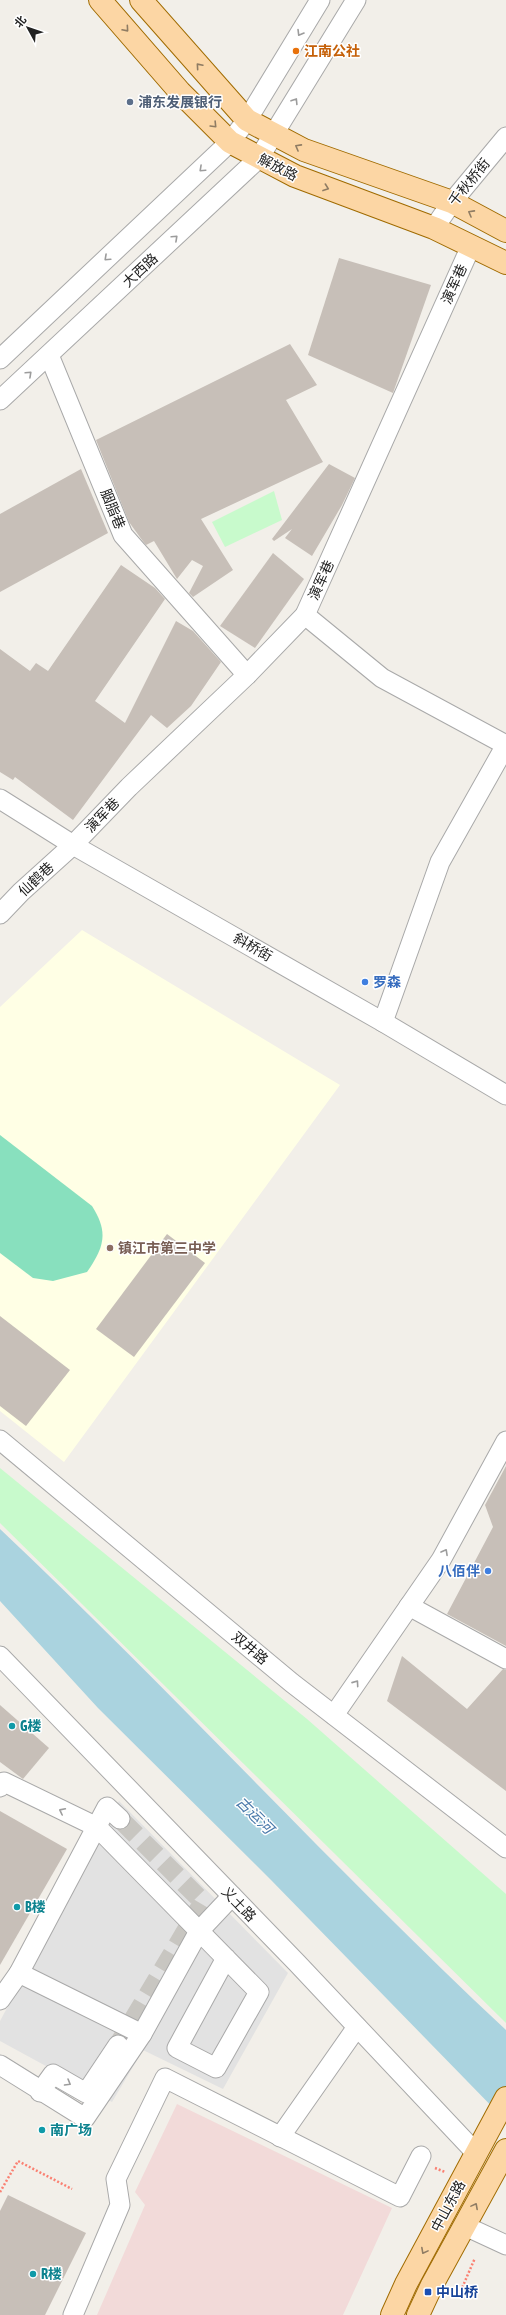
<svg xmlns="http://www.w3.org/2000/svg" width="506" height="2315" viewBox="0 0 506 2315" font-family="'Asap Condensed','Noto Sans SC',sans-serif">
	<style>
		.commercial { fill: #f2dad9 }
		.education { fill: #ffffe5 }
		.park { fill: #c8facc }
		.pitch { fill: #88e0be }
		.parking { fill: #e2e2e2 }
		.water { fill: #aad3df }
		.building { fill: #c7bfb8 }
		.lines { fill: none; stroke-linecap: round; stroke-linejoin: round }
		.minor-tunnel { stroke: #c8c6c1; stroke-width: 19; stroke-dasharray: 19 10; stroke-linecap: butt }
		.minor-casing { stroke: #a9a9a9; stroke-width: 21 }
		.major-casing { stroke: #a06b00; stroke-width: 24 }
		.path { stroke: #fa8072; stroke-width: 2.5; stroke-dasharray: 2 2; stroke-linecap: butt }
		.minor { stroke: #fff; stroke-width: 19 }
		.major { stroke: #fcd6a4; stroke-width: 22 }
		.oneway { stroke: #8f7c63 }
		.oneway2 { stroke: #9c9c9c }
		.food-dot { fill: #e8710a; stroke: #fff; stroke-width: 1.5 }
		.service-dot { fill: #5c6f8a; stroke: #fff; stroke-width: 1.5 }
		.shop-dot { fill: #3f7fe0; stroke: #fff; stroke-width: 1.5 }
		.education-dot { fill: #8d6e63; stroke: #fff; stroke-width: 1.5 }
		.culture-dot { fill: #0f9aa8; stroke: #fff; stroke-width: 1.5 }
		.transit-dot { fill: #1a4fb4; stroke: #fff; stroke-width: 1.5 }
		.labels { text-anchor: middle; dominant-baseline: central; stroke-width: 3; stroke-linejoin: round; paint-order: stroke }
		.food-label { font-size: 14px; font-weight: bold; fill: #c56008; stroke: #fff; text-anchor: start }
		.service-label { font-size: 14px; font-weight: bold; fill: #4e5e75; stroke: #fff; text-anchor: start }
		.street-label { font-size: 14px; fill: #222; stroke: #fff }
		.shop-label { font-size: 14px; font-weight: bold; fill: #366cbe; stroke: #fff; text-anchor: start }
		.education-label { font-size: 14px; font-weight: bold; fill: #785e54; stroke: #fff; text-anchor: start }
		.culture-label { font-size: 14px; font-weight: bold; fill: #0d838f; stroke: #fff; text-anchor: start }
		.transit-label { font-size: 14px; font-weight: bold; fill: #164399; stroke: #fff; text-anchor: start }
		.water-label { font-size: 15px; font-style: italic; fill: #4a7aab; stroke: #fff }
	</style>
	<rect width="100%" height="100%" fill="#f2efe9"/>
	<polygon class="commercial" points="177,2104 392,2208 343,2315 97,2315 145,2205 135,2192"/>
	<polygon class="education" points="82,930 340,1085 64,1462 0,1411 0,1007"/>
	<g class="park">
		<polygon points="274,491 282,520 225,547 212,522"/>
		<polygon points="0,1468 307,1719 506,1894 506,2023 0,1523"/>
	</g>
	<path class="pitch" d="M0,1135L92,1206C109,1233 104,1247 87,1272L53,1281L33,1278L0,1253Z"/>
	<polygon class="parking" points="119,1801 288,1973 223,2089 143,2050 112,2102 0,2041 0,2021"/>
	<path class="water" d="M0,1529C173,1692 333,1868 506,2030V2121L272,1881L98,1708L0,1601Z"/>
	<g class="building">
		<polygon points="339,258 431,285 393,393 308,355"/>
		<polygon points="290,344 317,385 286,400 323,462 201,519 233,570 193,597 189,593 203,566 192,560 177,579 154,541 146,545 142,540 129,522 96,440"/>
		<polygon points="329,464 355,478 342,505 312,556 285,538 292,529 274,541 272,539"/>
		<polygon points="81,469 108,533 0,592 0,514"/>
		<polygon points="273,553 304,579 255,648 220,626"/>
		<polygon points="121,565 155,588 165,599 95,701 125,723 176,621 193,631 221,662 191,706 167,728 151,715 73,820 15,777 13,780 0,772 0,649 30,671 36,663 48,671"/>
		<polygon points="167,1234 205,1263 134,1357 96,1329"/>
		<polygon points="0,1316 70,1370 26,1426 0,1406"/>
		<polygon points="506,1466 506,1646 447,1614 493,1527 485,1505"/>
		<polygon points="402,1656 467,1709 503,1669 506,1670 506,1791 387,1701"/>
		<polygon points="0,1705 49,1748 23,1779 0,1762"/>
		<polygon points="0,1811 67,1849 0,1965"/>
		<polygon points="8,2195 86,2233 45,2315 0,2315 0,2211"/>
	</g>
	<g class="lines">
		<polyline class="minor-tunnel" points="118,2045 203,1902 120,1819"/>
		<g class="minor-casing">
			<g id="minor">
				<polyline points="434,228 452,202 506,137"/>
				<polyline points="49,355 123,535 247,675"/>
				<polyline points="0,359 230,142 247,120 320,0"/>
				<polyline points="0,400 259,158 356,0"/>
				<polyline points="305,615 382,678 506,745"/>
				<polyline points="0,799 73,845 383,1022 506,1095"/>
				<polyline points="0,914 21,892 73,845 129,787 247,675 305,615 471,246"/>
				<polyline points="383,1022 440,862 506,745"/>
				<polyline points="0,1440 292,1683 506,1848"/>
				<polyline points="409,1606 506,1659"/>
				<polyline points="0,1656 297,1963 476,2153"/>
				<polyline points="334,1715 441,1560 506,1441"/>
				<polyline points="0,1787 4,1782 97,1827 259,1992 216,2068 177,2048 226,1958"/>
				<polyline points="19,1973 142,2034 199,1931 232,1896"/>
				<polyline points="0,2000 19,1973 107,1807 120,1819"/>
				<polyline points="0,2065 85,2118 142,2034"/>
				<polyline points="40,2092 53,2074 86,2093 118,2045"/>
				<polyline points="280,2137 357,2027"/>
				<polyline points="465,2226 506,2245"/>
				<polyline points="73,2315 120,2205 116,2179 165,2078 400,2197 421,2156"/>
			</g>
		</g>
		<g class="major-casing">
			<g id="major">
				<polyline points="100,0 180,92 230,142 295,176 434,228 506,263"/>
				<polyline points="141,0 247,120 304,150 452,202 506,231"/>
				<polyline points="392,2315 406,2284 506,2098"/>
				<polyline points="418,2315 432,2285 506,2150"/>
			</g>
		</g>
		<g class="path">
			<polyline points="435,2168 445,2172"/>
			<polyline points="0,2192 18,2161 72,2189"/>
			<polyline points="448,2291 459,2295 475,2258"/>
		</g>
		<use href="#minor" class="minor"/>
		<use href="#major" class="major"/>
	</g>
	<defs><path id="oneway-chevron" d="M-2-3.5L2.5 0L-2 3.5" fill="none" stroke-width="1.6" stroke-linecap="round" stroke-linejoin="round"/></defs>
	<g class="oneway">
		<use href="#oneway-chevron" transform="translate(126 29) rotate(49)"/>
		<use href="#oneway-chevron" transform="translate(199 66) rotate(-131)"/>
		<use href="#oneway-chevron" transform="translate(214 125) rotate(46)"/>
		<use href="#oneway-chevron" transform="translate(298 147) rotate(-151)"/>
		<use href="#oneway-chevron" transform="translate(326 188) rotate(20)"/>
		<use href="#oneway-chevron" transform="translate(471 213) rotate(-151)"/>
		<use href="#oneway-chevron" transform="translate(475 2206) rotate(-62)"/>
		<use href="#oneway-chevron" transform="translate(424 2251) rotate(118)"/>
	</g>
	<g class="oneway2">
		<use href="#oneway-chevron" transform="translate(300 33) rotate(121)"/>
		<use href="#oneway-chevron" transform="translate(295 101) rotate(-58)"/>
		<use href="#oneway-chevron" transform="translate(202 169) rotate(137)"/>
		<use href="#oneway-chevron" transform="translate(175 238) rotate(-43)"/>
		<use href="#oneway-chevron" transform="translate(107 258) rotate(137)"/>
		<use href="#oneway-chevron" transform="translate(29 374) rotate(-43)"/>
		<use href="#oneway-chevron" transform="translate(445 1552) rotate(-61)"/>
		<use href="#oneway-chevron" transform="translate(356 1683) rotate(-55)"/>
		<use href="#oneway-chevron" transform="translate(62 1811) rotate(-153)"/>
		<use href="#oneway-chevron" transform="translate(68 2083) rotate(30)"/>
	</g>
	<circle class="food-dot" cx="296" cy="51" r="4"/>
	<circle class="service-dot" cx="130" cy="102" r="4"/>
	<g class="shop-dot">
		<circle cx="365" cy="982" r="4"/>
		<circle cx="488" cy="1571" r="4"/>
	</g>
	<circle class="education-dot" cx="110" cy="1248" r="4"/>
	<g class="culture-dot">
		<circle cx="12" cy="1726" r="4"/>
		<circle cx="17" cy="1907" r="4"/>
		<circle cx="42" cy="2130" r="4"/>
		<circle cx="33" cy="2274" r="4"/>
	</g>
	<rect class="transit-dot" x="424" y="2288" width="8" height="8" rx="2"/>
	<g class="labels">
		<g class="food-label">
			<text x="304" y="51">江南公社</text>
		</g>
		<g class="service-label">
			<text x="138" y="102">浦东发展银行</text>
		</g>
		<g class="street-label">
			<text transform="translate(278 167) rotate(27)">解放路</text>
			<text transform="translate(469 182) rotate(-51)">千秋桥街</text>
			<text transform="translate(140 270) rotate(-43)">大西路</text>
			<text transform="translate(454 284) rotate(-66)">演军巷</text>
			<text transform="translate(113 509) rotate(68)">胭脂巷</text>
			<text transform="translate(321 580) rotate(-66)">演军巷</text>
			<text transform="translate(102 815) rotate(-46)">演军巷</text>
			<text transform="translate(36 879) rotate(-43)">仙鹤巷</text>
			<text transform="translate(253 947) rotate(30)">斜桥街</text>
			<text transform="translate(250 1648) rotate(40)">双井路</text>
			<text transform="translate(239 1904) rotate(46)">义土路</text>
			<text transform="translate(448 2206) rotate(-62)">中山东路</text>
		</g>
		<g class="shop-label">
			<text x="373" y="982">罗森</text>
			<text x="480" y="1571" text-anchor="end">八佰伴</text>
		</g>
		<g class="education-label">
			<text x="118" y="1248">镇江市第三中学</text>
		</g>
		<g class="culture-label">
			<text x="20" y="1726">G楼</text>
			<text x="25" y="1907">B楼</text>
			<text x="50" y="2130">南广场</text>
			<text x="41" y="2274">R楼</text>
		</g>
		<g class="transit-label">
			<text x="436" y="2292">中山桥</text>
		</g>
		<g class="water-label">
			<text transform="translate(255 1815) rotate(45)">古运河</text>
		</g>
	</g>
	<g transform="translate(28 28) rotate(310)" stroke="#ffffff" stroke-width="3" paint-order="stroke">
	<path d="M0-3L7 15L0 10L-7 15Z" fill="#222222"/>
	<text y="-6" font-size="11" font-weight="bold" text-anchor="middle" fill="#222222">北</text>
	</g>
</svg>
